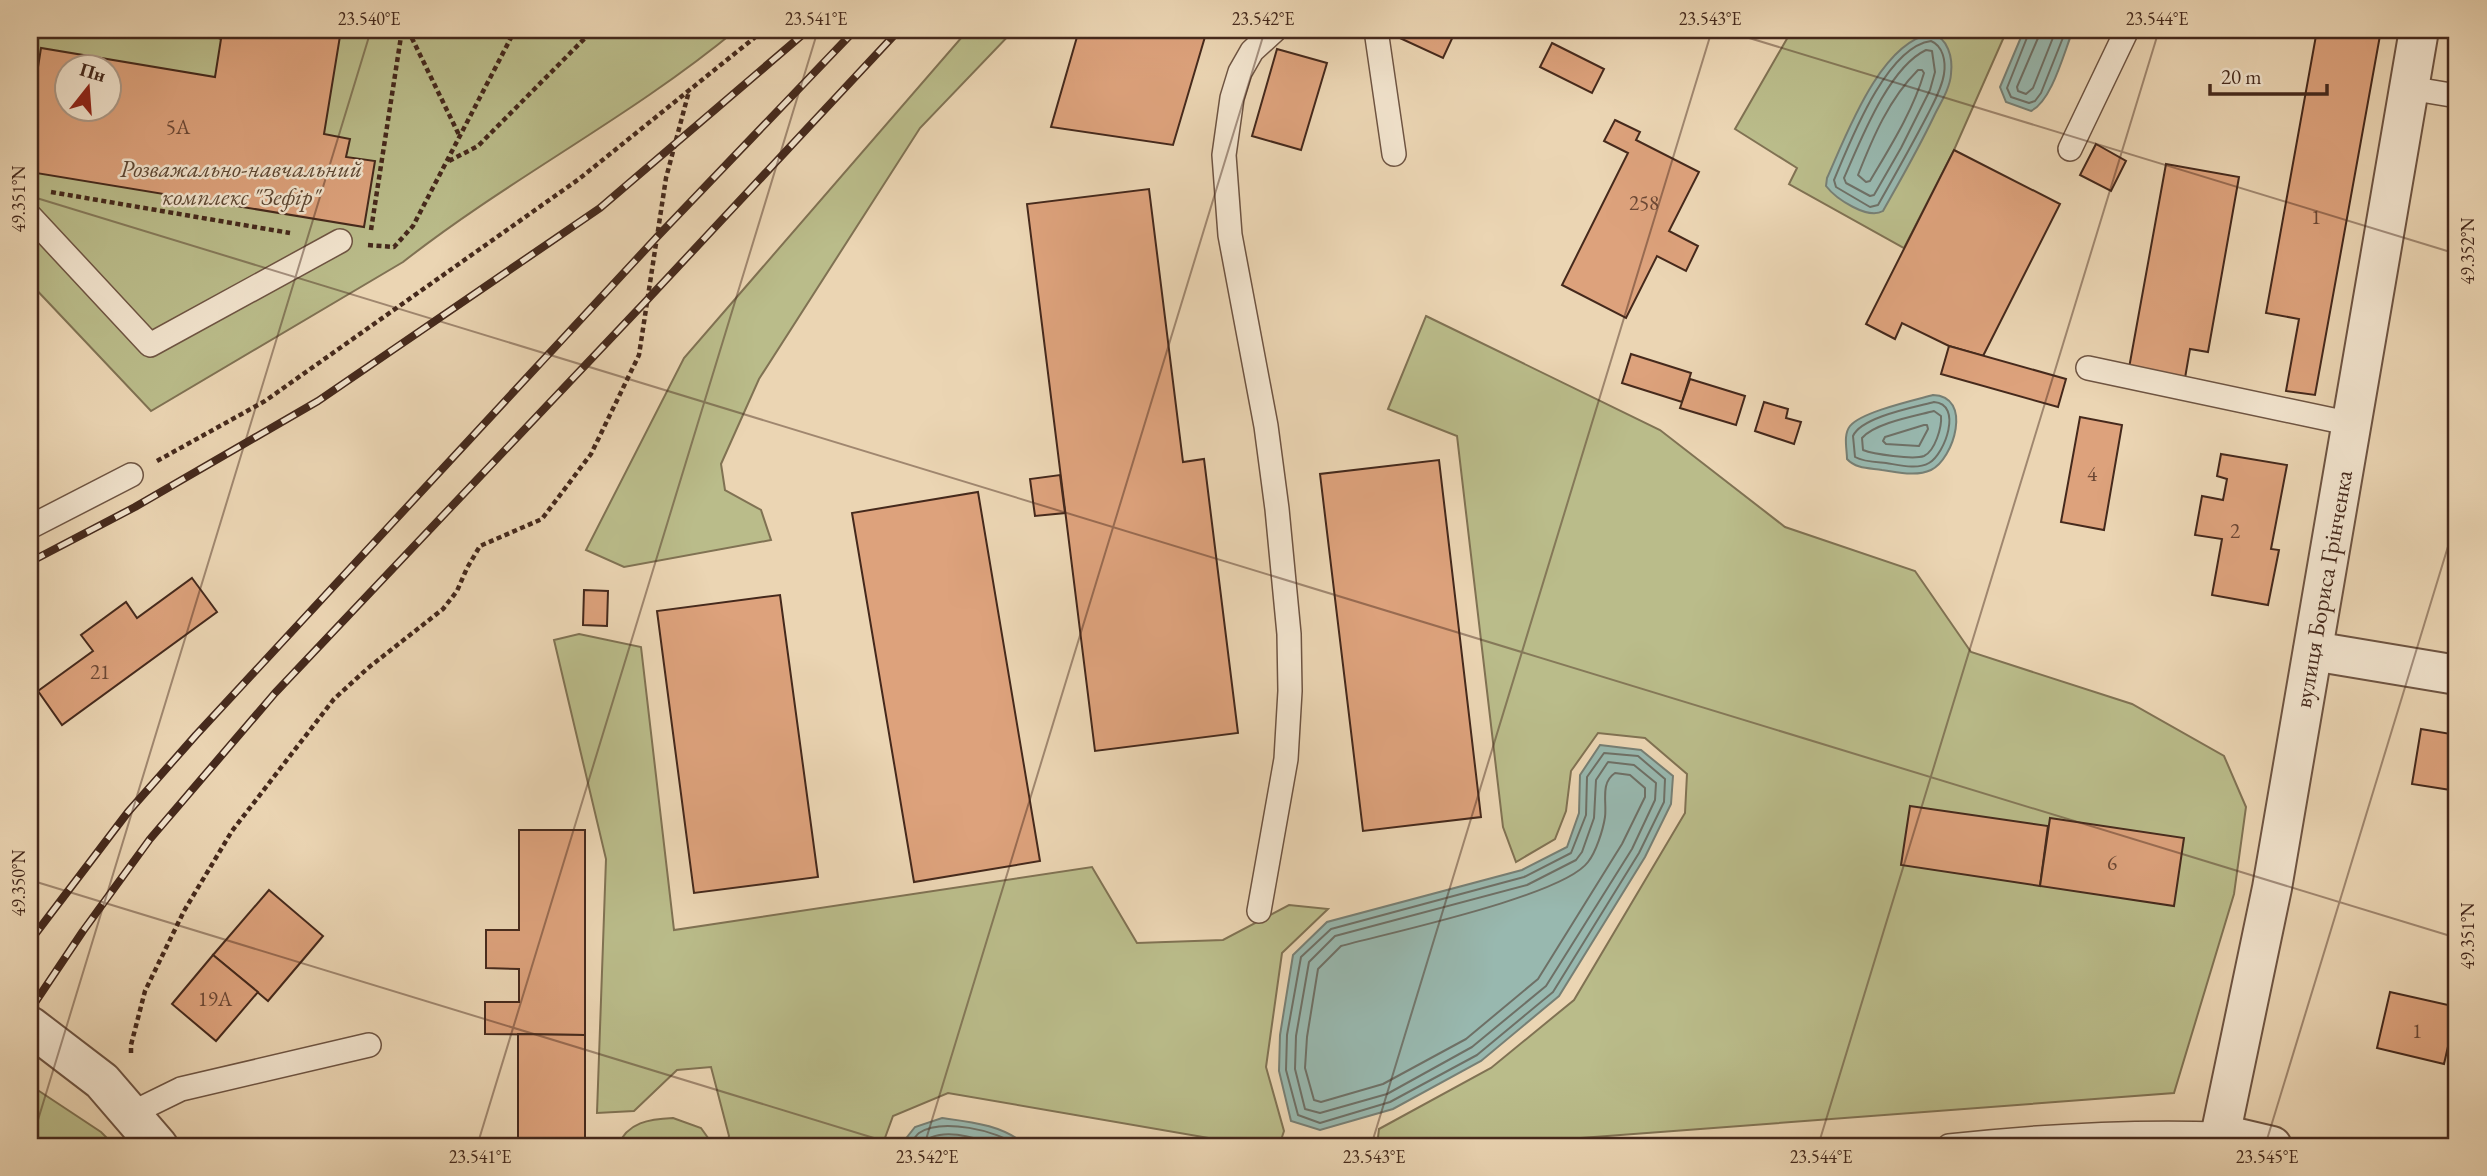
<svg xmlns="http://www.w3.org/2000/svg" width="2487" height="1176" viewBox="0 0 2487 1176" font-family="'EB Garamond',serif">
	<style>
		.green { fill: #babc8a; stroke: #807253; stroke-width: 2; fill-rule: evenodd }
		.water { fill: #98b8af; stroke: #777f74; stroke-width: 2 }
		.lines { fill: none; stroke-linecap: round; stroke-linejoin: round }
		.shore { stroke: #6e7066; stroke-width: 2 }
		.building { fill: #dda27c; stroke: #45291c; stroke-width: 2; fill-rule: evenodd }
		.service-casing { stroke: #6e5442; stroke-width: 26 }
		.minor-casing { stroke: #6e5442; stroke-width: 42 }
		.path { stroke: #45291c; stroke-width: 4.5; stroke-dasharray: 5 3.5; stroke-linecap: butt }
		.service { stroke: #f2e4ce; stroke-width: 23 }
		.minor { stroke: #f2e4ce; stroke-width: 38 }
		.rail-casing { stroke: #45291c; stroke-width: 8 }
		.rail { stroke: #f2e4ce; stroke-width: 5; stroke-dasharray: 16; stroke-linecap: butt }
		.ticks { fill: none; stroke: #45291c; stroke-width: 2; stroke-opacity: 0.45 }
		.labels { text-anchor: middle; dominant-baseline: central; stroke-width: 5; stroke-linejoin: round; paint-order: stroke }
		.number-label { font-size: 21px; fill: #6b4734 }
		.park-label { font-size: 24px; font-style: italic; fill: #5c4632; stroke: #f2e4ce }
		.street-label { font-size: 24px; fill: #45291c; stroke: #f2e4ce }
		.neatline { fill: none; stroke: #45291c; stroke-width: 2.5 }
		.ticks-label { font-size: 18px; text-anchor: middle; fill: #45291c }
	</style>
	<rect width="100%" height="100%" fill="#ebd5b3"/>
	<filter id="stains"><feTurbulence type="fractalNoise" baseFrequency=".00286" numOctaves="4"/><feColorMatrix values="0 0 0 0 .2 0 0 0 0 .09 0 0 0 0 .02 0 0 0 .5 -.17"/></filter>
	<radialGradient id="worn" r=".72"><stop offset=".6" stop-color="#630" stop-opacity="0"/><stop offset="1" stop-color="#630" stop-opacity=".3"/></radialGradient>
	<g class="green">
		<path d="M30,30H736C631,117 510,178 403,262L151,411L30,283ZM66,66H108V108H66Z"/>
		<polygon points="968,30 1014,30 920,128 759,379 721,464 725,490 761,510 771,540 624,567 586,550 684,358"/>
		<polygon points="1792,30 2007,30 1954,150 1904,248 1789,184 1797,168 1735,129"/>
		<polygon points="1426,316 1660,430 1785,527 1915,571 1971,652 2132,704 2224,756 2246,807 2234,894 2174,1093 1476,1146 1377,1146 1379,1129 1491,1068 1574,1000 1685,813 1687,774 1645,738 1598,733 1571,771 1566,811 1555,839 1516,862 1503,827 1457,436 1388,409"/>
		<polygon points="579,634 641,647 674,930 1092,867 1137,943 1223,940 1289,905 1328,909 1282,953 1266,1067 1284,1131 1279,1146 1255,1146 948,1093 893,1116 882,1146 725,1146 729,1136 711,1067 677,1070 634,1111 597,1113 606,859 554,640"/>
		<polygon points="30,1085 101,1132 115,1146 30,1146"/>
		<path d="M673,1118L701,1128L713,1145L618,1146C627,1122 650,1119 673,1118Z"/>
	</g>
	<g class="water">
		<path d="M2024,30H2073C2064,52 2052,101 2031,111L2006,102L2000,87Z"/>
		<path d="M1931,34C1948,37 1953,58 1951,74C1950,88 1941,102 1935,114C1919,148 1901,179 1883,211C1868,220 1836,199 1826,186L1827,178C1846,136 1880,42 1931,34Z"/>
		<path d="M1933,395C1973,396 1954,459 1931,470C1916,477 1897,472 1882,470C1870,468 1856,469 1847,459C1847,449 1843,435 1850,426C1861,412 1915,400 1933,395Z"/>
		<polygon points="1600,745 1641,750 1673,776 1671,804 1645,857 1559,996 1481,1061 1393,1109 1320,1130 1291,1121 1279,1071 1280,1035 1293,955 1327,922 1522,870 1567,847 1579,813 1580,775"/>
		<path d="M942,1118C972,1122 1003,1125 1027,1146H900L915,1127Z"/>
	</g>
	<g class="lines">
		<g class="shore">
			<polyline points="2030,30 2007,88 2011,97 2029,103 2035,101 2041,93 2066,30"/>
			<polyline points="2039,30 2038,38 2017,87 2018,91 2026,94 2033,88 2056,30"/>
			<path d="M1931,41C1943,46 1946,61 1944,74C1942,88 1934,102 1928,114C1912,145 1895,175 1878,205L1870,207L1836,187L1834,180C1850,142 1886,47 1931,41Z"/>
			<path d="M1926,50L1932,51L1935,72L1930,90L1901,148L1874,195L1870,196L1846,183L1844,178C1860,142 1888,68 1926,50Z"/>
			<path d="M1918,70H1922L1924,73C1913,111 1890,147 1870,181L1866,182L1858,175C1873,137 1889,99 1918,70Z"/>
			<path d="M1934,402C1963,404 1945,454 1929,463C1917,470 1899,465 1886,463C1875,462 1864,462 1855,457L1853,436C1861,417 1915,407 1934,402Z"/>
			<path d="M1934,411L1941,416C1942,427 1935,451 1924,456C1913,460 1873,454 1863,450L1862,438C1875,423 1915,416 1934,411Z"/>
			<polygon points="1924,425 1927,425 1928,429 1919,446 1886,444 1883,441 1885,437"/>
			<polygon points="1604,753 1638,756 1665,779 1664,802 1639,853 1553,992 1477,1055 1390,1102 1320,1123 1298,1115 1286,1070 1287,1035 1301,957 1331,929 1524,877 1571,853 1586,815 1587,777"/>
			<polygon points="1608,762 1634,765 1656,783 1655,800 1632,849 1546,986 1472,1047 1387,1094 1320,1113 1305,1109 1295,1069 1296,1036 1309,962 1335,936 1527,885 1576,860 1582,852 1594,818 1596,780"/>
			<path d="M1615,773L1630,775L1645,788V797L1622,844L1538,979L1466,1039L1383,1084L1321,1102L1314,1100L1305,1068L1307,1037L1318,969L1341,946C1388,933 1563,896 1588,862C1596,852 1603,830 1605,817C1607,802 1600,783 1615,773Z"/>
			<path d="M909,1146C912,1142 915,1136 919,1133C941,1118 998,1130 1017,1146"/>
			<path d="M920,1146C937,1124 977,1138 998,1146"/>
		</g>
	</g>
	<g class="building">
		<path d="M201,30H341L324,134L350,139L346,157L375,161L364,227L30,172V118L41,48L215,77L221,39ZM66,66H108V108H66Z"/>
		<polygon points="1079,30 1207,30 1173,145 1051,127"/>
		<polygon points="1391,30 1456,30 1443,58 1389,33"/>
		<polygon points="2317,30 2381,30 2315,395 2286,391 2299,319 2266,313"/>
		<polygon points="1552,43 1604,69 1592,93 1540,67"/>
		<polygon points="1277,49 1327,63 1301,150 1252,136"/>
		<polygon points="1615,120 1640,132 1636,140 1699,172 1669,231 1698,246 1686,271 1657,256 1626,318 1562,285 1628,153 1604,141"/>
		<polygon points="2096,144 2126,161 2111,191 2080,175"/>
		<polygon points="1954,150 2060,204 1983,356 1949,346 1902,323 1895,339 1866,324"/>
		<polygon points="2166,164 2239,177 2208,352 2190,349 2185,378 2129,368"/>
		<polygon points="1149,189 1183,462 1204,459 1238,733 1095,751 1027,204"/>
		<polygon points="1949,346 2066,379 2058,407 1941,374"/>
		<polygon points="1631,354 1691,373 1682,402 1622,383"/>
		<polygon points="1690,379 1745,396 1736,425 1680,408"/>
		<polygon points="1764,402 1788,409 1786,418 1801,422 1794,444 1755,431"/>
		<polygon points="2080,417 2122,425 2104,530 2061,522"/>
		<polygon points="2221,454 2287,465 2271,549 2279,550 2268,605 2212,595 2222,539 2195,535 2202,496 2223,500 2227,479 2217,476"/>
		<polygon points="1439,460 1481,817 1363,831 1320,474"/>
		<polygon points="1060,475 1065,513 1035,516 1030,479"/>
		<polygon points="978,492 1040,861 914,882 852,513"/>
		<polygon points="192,578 217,612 62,725 38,691 93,651 81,635 126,602 137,618"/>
		<polygon points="584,590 608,591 607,626 583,625"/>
		<polygon points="780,595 818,877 694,893 657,611"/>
		<polygon points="2421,729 2457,735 2457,791 2412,784"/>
		<polygon points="1910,806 2048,826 2040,886 1901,865"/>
		<polygon points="2050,818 2184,838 2174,906 2040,886"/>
		<polygon points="519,830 585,830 585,1035 485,1034 485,1002 519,1002 519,969 486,968 486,930 519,930"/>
		<polygon points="269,890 323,936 268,1001 213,955"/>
		<polygon points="213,955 258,992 216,1041 172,1004"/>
		<polygon points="2390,992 2457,1007 2444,1064 2377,1048"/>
		<polygon points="518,1034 585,1035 585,1146 518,1146"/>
	</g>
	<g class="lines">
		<g class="service-casing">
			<g id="service">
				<polyline points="1376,30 1394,154"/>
				<polyline points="2409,88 2457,96"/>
				<polyline points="2070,149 2127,30"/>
				<polyline points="30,216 150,345 340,241"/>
				<polyline points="2088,368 2352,424"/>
				<polyline points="30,527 131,475"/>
				<polyline points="1259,911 1286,759 1290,691 1289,634 1277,509 1266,426 1230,235 1224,155 1232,98 1240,72 1252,51 1275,30"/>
				<polyline points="130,1114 181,1089 369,1045"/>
				<path d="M1949,1146C2039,1136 2130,1131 2221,1134"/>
			</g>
		</g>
		<g class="minor-casing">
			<g id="minor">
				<polyline points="2313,651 2457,675"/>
				<polyline points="30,1026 102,1081 158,1146"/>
				<polyline points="2221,1134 2272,1146"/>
				<polyline points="2218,1146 2272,888 2419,30"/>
			</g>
		</g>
		<g class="path">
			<polyline points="408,30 460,137"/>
			<polyline points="449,161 478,146 593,30"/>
			<polyline points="51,192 290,233"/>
			<polyline points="371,230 402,30"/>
			<polyline points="368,245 394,247 413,226 515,30"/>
			<polyline points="157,461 265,401 579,179 764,30"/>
			<polyline points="131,1053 131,1045 145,991 184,911 232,831 334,699 368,668 443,609 457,591 467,568 480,546 542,519 591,454 639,355 666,178 689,91"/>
		</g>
		<use href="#service" class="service"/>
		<use href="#minor" class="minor"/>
		<g class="rail-casing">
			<g id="rail">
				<polyline points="30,562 135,507 318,401 600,208 808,30"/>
				<polyline points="30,941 128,812 196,735 657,237 855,30"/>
				<polyline points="30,1010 83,931 150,839 275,693 647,300 899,30"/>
			</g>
		</g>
		<use href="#rail" class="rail"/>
	</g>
	<path class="ticks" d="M1723,30L2457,254M30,196L2457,938M30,880L900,1146M30,1146L371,30M477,1146L818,30M924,1146L1265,30M1371,1146L1712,30M1818,1146L2159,30M2265,1146L2457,517"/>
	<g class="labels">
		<g class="number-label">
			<text x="178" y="126">5А</text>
			<text x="1644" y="202">258</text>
			<text x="2316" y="216">1</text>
			<text x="2092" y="473">4</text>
			<text x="2235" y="530">2</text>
			<text x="100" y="671">21</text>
			<text x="2112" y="862">6</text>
			<text x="215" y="998">19А</text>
			<text x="2417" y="1030">1</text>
		</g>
		<g class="park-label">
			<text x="241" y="168">Розважально-навчальний<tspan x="241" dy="28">комплекс "Зефір"</tspan></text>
		</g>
		<g class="street-label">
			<text transform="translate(2323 589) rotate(-80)">вулиця Бориса Грінченка</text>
		</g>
	</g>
	<rect width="2487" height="1176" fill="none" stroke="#ebd5b3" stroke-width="77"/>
	<g transform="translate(88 88) rotate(17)"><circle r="33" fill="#f2e4ce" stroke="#ad9987" stroke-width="2"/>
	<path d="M0-5L12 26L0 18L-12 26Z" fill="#8f2418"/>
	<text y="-10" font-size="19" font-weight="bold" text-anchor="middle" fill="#45291c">Пн</text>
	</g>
	<path d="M2210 84v10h117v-10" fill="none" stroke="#45291c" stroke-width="3.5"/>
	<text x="2221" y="84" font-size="21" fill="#45291c" stroke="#f2e4ce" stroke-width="5" paint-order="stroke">20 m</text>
	<rect x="38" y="38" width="2410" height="1100" class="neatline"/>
	<g class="ticks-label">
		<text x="369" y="25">23.540°E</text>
		<text x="816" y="25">23.541°E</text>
		<text x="1263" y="25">23.542°E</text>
		<text x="1710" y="25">23.543°E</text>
		<text x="2157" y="25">23.544°E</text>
		<text transform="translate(19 199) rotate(-90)" y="6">49.351°N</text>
		<text transform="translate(2468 251) rotate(-90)" y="6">49.352°N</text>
		<text transform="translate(19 883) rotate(-90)" y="6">49.350°N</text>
		<text transform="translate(2468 936) rotate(-90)" y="6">49.351°N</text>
		<text x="480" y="1163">23.541°E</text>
		<text x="927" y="1163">23.542°E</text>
		<text x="1374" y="1163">23.543°E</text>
		<text x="1821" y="1163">23.544°E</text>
		<text x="2267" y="1163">23.545°E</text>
	</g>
	<rect width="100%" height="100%" filter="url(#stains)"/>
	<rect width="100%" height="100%" fill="url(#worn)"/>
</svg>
